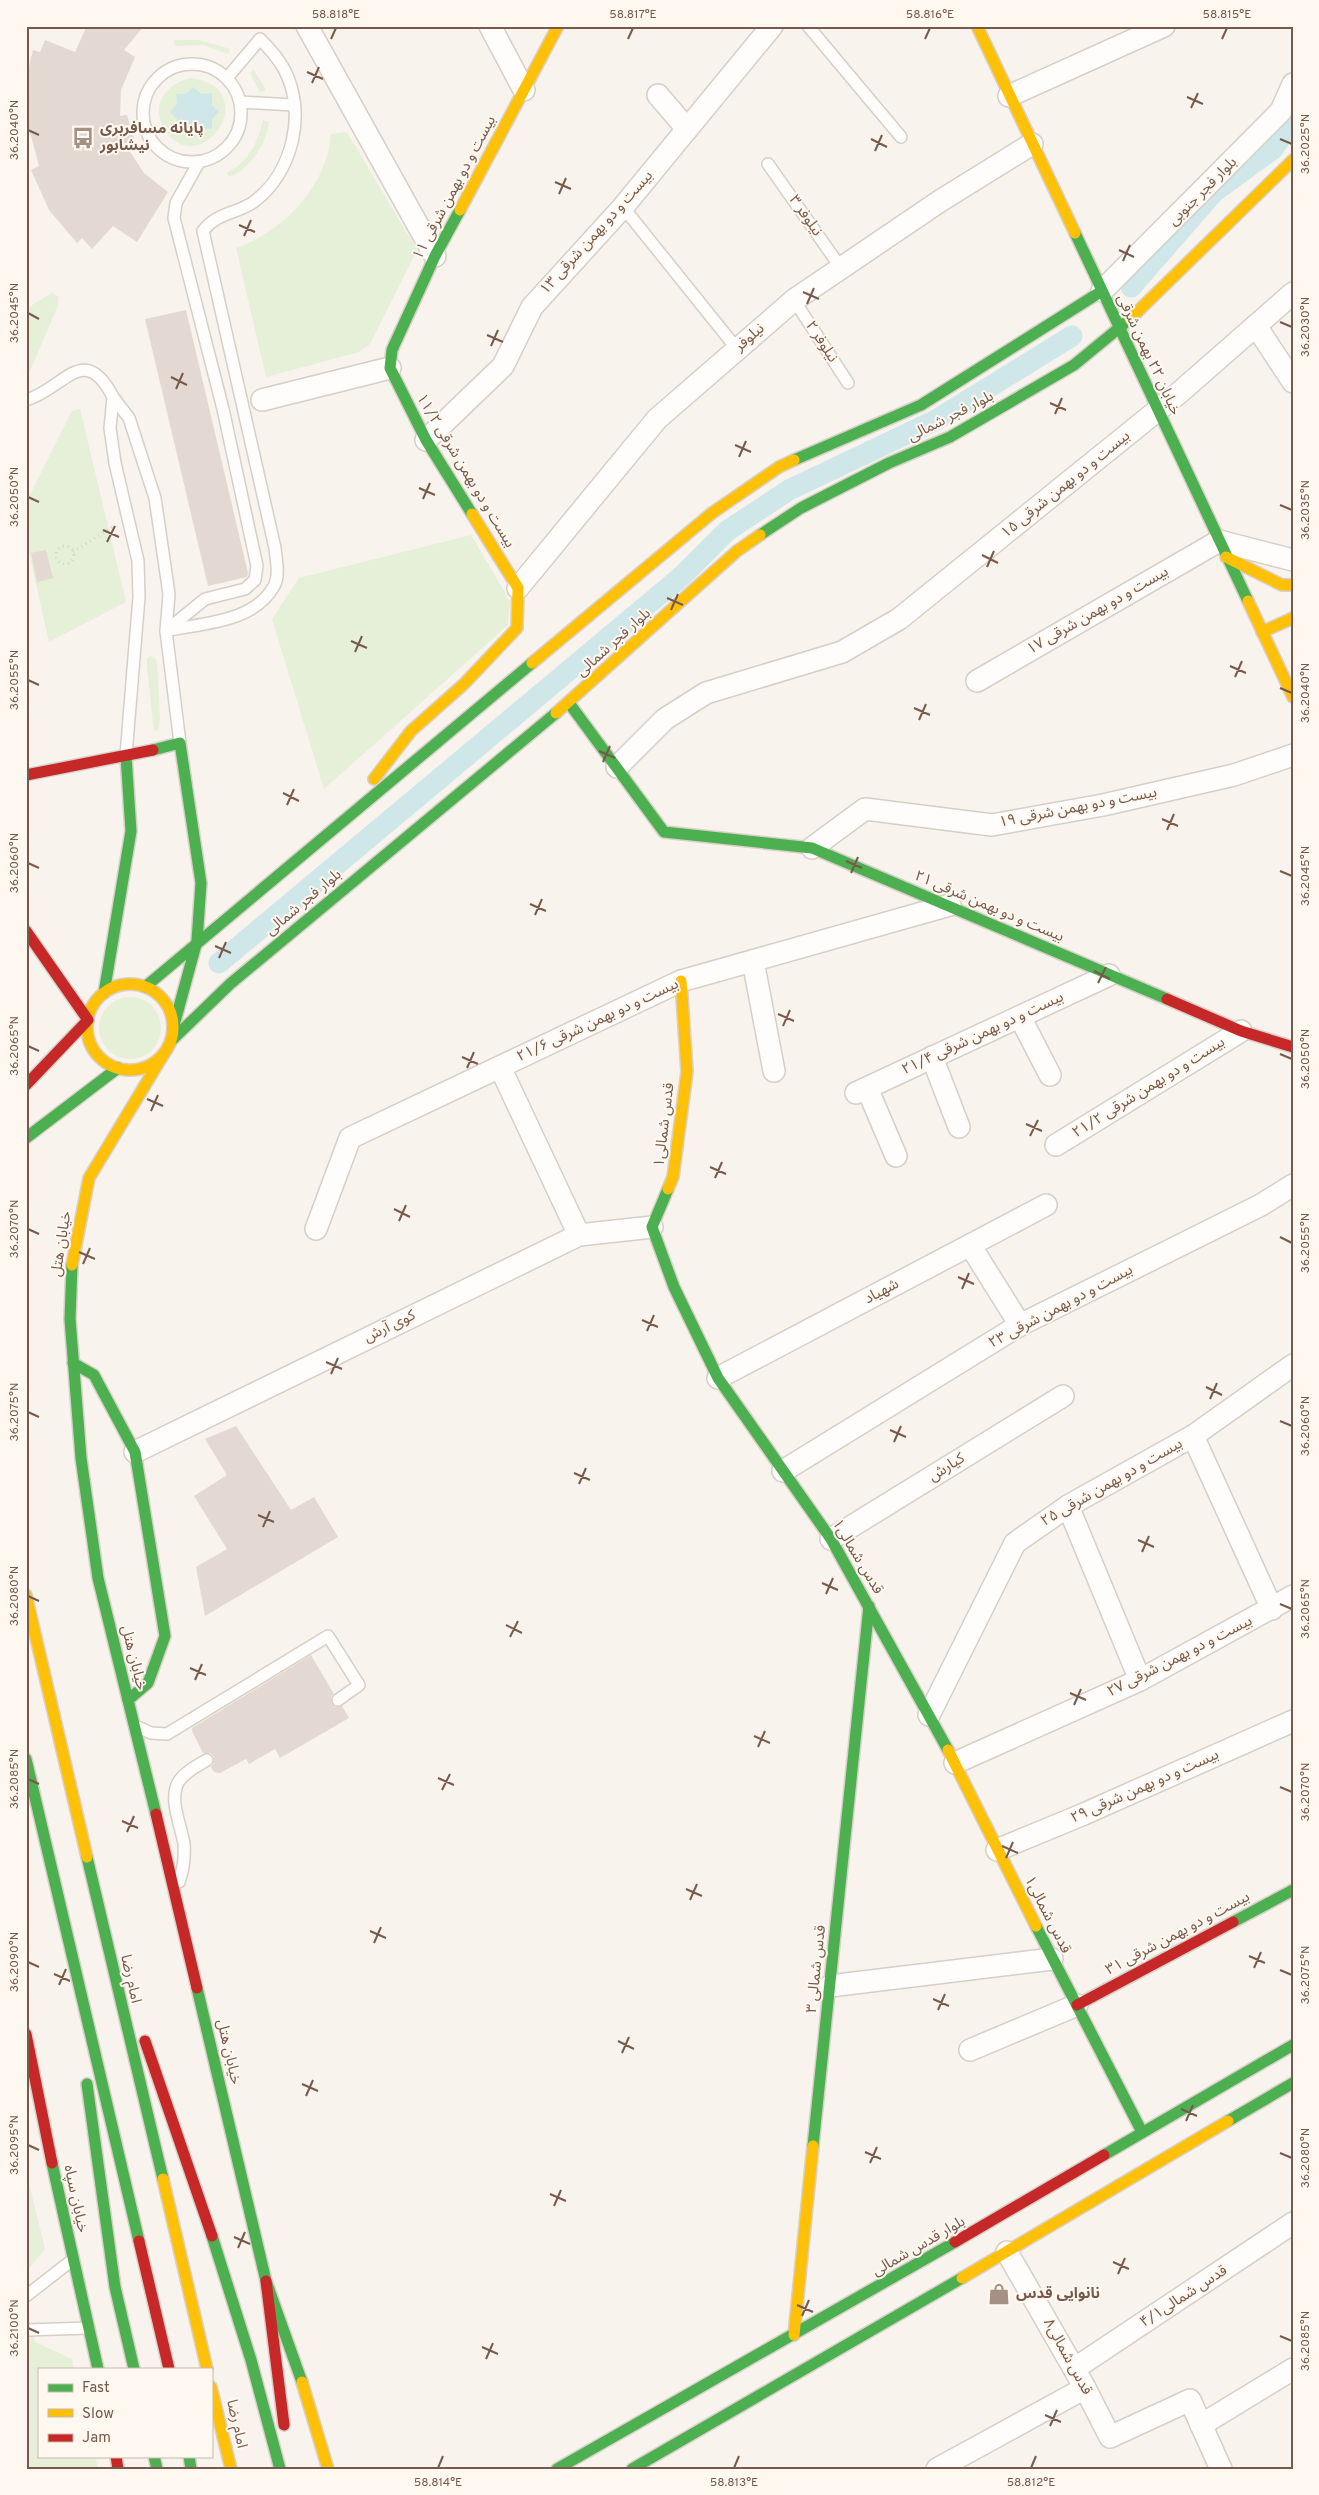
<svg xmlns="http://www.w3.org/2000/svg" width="1319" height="2495" viewBox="0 0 1319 2495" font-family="Overpass,'Noto Sans Arabic',sans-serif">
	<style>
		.green { fill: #e6efd8 }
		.water { fill: #cfe7e9 }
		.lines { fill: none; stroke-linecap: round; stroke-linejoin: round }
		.canal { stroke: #cfe7e9; stroke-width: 21 }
		.building { fill: #e3d9d2 }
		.lane-casing { stroke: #d5cfc8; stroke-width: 14 }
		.street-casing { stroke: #d5cfc8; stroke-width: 24 }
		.fast-casing { stroke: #d8d0c9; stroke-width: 14 }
		.slow-casing { stroke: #d8d0c9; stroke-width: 14 }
		.jam-casing { stroke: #d8d0c9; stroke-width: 14 }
		.path { stroke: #dad3cf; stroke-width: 3; stroke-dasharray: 1 4; stroke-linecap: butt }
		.lane { stroke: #fefdfc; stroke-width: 11 }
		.street { stroke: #fefdfc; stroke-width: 21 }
		.fast { stroke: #4caf50; stroke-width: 11 }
		.slow { stroke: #ffc107; stroke-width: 11 }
		.jam { stroke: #c62828; stroke-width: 11 }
		.ticks { fill: none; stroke: #775a4c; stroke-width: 2 }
		.labels { text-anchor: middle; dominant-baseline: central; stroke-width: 4; stroke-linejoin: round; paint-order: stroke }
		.poi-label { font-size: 15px; font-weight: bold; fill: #775a4c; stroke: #fff8f0; text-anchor: start }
		.street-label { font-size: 15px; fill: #775a4c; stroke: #fff8f0 }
		.neatline { fill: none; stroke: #775a4c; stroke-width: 2 }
		.ticks-label { font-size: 12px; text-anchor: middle; fill: #775a4c }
	</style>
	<rect width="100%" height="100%" fill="#f8f3ed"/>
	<g class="green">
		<polygon points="174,40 199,40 230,49 228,54 203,45 175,46"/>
		<polygon points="254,70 266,90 260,92 250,73"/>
		<path d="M192,78C265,89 201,182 166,131C149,107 165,83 192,78Z"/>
		<path d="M263,120L269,122C265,146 252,167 229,177L227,173C248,162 258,143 263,120Z"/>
		<path d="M347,132L417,250L370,344L359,352L266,377L236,248C284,231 327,186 331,134Z"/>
		<polygon points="52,293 59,297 57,308 26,380 26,309"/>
		<polygon points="80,409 126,602 49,642 26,539 26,503 72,411"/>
		<polygon points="471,535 510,601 508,625 324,789 272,619 299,578"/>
		<polygon points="150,656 154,657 157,662 160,718 158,730 154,731 147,667 147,659"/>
		<circle cx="130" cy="1028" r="31"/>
		<polygon points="26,2171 45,2249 26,2272"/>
		<polygon points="26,2307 35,2342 72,2359 74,2369 39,2369 39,2456 95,2456 98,2469 26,2469"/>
	</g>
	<polygon class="water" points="193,87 201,94 212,93 212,105 219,112 212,119 212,129 203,129 195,137 188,130 177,131 177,119 170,112 177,104 176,94 186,94"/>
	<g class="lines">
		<g class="canal">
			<polyline points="1131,287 1214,192 1273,149 1293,120"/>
			<polyline points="219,963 683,575 727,531 789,490 936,420 1072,336"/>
		</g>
	</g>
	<g class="building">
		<polygon points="87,26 144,26 124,50 135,57 121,90 120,116 127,115 135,142 126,146 144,173 168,192 137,242 113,226 92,249 82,238 77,243 49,210 31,170 39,166 30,132 26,133 26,79 33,50 40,52 45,40 75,52"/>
		<polygon points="186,310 248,573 247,577 208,586 145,319"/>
		<polygon points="46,550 53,578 37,582 31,553"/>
		<polygon points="236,1426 291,1510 314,1497 338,1537 205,1616 196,1567 227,1549 194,1496 227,1475 205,1439"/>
		<polygon points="311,1655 334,1694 331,1697 332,1704 335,1707 342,1706 349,1718 280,1758 275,1749 249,1764 246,1759 220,1773 214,1772 211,1767 214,1763 214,1757 210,1753 203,1753 192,1731 192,1728"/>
	</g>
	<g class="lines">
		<g class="lane-casing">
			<g id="lane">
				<polyline points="808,26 901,137"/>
				<circle cx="192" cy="113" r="49"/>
				<polyline points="240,102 294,105"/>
				<polyline points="768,164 841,268"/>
				<polyline points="623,207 737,349"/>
				<polyline points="794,300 848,383"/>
				<path d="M26,400C63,390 84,340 113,397"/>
				<polyline points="167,630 205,599 245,589 255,580 257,566 223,409 174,218 176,203 199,162"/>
				<path d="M166,631C201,623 254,623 274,586C280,575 276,560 275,548L203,231C217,212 238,214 255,201C293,172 307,112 284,69C278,58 269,48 260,39L227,78"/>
				<polyline points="126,755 139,597 138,561 115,463 110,428 113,397 129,418 155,498 169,594 166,631 180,743"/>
				<polyline points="138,1727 151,1733 167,1734 328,1636 359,1685 338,1700"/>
				<path d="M179,1882C183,1871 185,1857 184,1844C181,1825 168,1798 179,1781C186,1771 197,1766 207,1760"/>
				<polyline points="26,2296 71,2261"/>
				<polyline points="26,2330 89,2328"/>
			</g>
		</g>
		<g class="street-casing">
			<g id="street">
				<polyline points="307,26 435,256"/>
				<polyline points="490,26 524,90"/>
				<polyline points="658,95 687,129"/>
				<polyline points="1009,96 1164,26"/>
				<polyline points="1102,291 1281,111 1293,84"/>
				<polyline points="1256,326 1293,382"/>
				<polyline points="262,400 390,368"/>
				<polyline points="426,440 503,366 532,307 623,207 772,26"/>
				<polyline points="518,588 657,419 794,300 940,201 1032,144"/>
				<polyline points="977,681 1219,541 1293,560"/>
				<polyline points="617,767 665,719 706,693 842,652 899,619 1179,393 1293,293"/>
				<polyline points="812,848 865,809 992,825 1103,805 1234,775 1293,755"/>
				<polyline points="753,961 774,1071"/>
				<polyline points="1020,1017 1050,1075"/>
				<polyline points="932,1057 959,1127"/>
				<polyline points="500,1067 579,1235"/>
				<polyline points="867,1088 896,1156"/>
				<polyline points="856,1093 1109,975"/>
				<polyline points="1056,1145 1241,1031"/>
				<polyline points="316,1229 350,1138 681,981 950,905"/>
				<polyline points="970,1245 1020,1325"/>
				<polyline points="718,1378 1046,1205"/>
				<polyline points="1193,1436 1272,1609"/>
				<polyline points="135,1452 579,1235 652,1227"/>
				<polyline points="783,1471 1020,1325 1261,1205 1293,1185"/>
				<polyline points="1068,1506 1140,1680"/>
				<polyline points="831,1539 1063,1396"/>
				<polyline points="929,1715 1015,1543 1068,1506 1193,1436 1293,1365"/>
				<polyline points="955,1763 1140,1680 1293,1596"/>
				<polyline points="997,1850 1084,1814 1293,1721"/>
				<polyline points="830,1986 1052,1959"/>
				<polyline points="970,2050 1077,2005"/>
				<polyline points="1007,2252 1085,2388 1110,2437 1190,2400 1221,2469"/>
				<polyline points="1074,2369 1293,2223"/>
				<polyline points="1201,2425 1293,2369"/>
				<polyline points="937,2469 1085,2388"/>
			</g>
		</g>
		<g class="fast-casing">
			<g id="fast">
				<polyline points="460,210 435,256 392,350 390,368 426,440 472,514"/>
				<polyline points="1075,233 1248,601"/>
				<polyline points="794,460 921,405 1102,291"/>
				<polyline points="760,535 801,508 889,463 950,437 1074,365 1130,319"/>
				<polyline points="569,703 664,832 812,848 1167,999"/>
				<polyline points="153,750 180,743 201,883 197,941 173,1029"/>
				<polyline points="145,987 532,663"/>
				<polyline points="104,993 131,831 126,756"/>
				<polyline points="171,1041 230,984 556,713"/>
				<polyline points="26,1138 118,1068"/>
				<polyline points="668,1189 652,1227 674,1287 718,1378 831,1539 948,1750"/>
				<polyline points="72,1265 70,1319 81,1458 98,1578 156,1814"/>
				<polyline points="73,1363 94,1375 135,1452 165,1636 148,1683 128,1700"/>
				<polyline points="26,1759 139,2241"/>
				<polyline points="87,1857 163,2179"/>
				<polyline points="1233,1922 1293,1890"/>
				<polyline points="1036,1926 1142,2132"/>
				<polyline points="197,1988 266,2281 302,2382"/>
				<polyline points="87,2084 115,2287 134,2369"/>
				<polyline points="1228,2121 1293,2083"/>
				<polyline points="813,2146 869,1606"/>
				<polyline points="1104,2155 1293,2045"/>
				<polyline points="52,2163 98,2369"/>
				<polyline points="212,2236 251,2360 280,2469"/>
				<polyline points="154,2456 157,2469"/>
				<polyline points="189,2456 191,2469"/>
				<polyline points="557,2469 955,2242"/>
				<polyline points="632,2469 962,2278"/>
			</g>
		</g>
		<g class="slow-casing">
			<g id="slow">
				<polyline points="977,26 1075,233"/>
				<polyline points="460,210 558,26"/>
				<polyline points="1130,319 1293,160"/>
				<polyline points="1226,557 1282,585 1293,585"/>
				<polyline points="1248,601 1293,697"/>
				<polyline points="1262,632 1293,618"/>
				<polyline points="532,663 712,513 779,467 794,460"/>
				<polyline points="556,713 737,551 760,535"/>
				<polyline points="374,779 411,731 464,684 517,628 518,588 472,514"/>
				<circle cx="130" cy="1027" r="43"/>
				<polyline points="668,1189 673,1177 687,1072 681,981"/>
				<polyline points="72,1265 89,1178 165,1052"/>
				<polyline points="26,1595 87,1857"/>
				<polyline points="948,1750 1036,1926"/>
				<polyline points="163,2179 207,2369"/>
				<polyline points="962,2278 1228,2121"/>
				<polyline points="794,2335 813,2146"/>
				<polyline points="302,2382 328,2469"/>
				<polyline points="211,2387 231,2469"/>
			</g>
		</g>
		<g class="jam-casing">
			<g id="jam">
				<polyline points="26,775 153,750"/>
				<polyline points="26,931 88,1020 26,1085"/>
				<polyline points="1167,999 1241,1031 1293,1047"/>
				<polyline points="156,1814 197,1988"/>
				<polyline points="1077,2005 1233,1922"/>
				<polyline points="26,2034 52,2163"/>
				<polyline points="145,2041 212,2236"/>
				<polyline points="139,2241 169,2369"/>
				<polyline points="955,2242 1104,2155"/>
				<polyline points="266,2281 284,2425"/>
				<polyline points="116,2456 118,2469"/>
			</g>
		</g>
		<g class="path">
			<circle cx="65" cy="555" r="9"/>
			<polyline points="73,552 115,525"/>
		</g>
		<use href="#lane" class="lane"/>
		<use href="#street" class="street"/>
		<use href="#fast" class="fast"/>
		<use href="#slow" class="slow"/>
		<use href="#jam" class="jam"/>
	</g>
	<path class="ticks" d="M331,39L336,28M628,39L633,28M925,39L930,28M1222,39L1227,28M307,72L323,79M312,83L319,67M1187,97L1203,104M1191,108L1198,93M28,130L39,135M871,139L887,147M1280,139L1292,144M875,151L882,135M555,182L571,189M559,194L566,178M239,225L255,232M244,236L251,220M1119,250L1134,257M1123,261L1130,245M803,292L819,299M807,304L814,288M28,313L39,319M1280,322L1292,327M487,335L503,342M491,346L498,330M171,377L187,385M176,389L183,373M1050,403L1066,410M1055,414L1062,398M735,445L751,452M739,457L746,441M419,488L435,495M28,497L39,502M423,499L430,483M1280,505L1292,510M103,530L119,537M107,542L115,526M982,555L998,563M987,567L994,551M667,598L683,605M671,610L678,594M351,641L367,648M355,652L362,636M1230,666L1246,673M1235,677L1242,661M28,680L39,685M1280,688L1292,693M914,708L930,715M919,720L926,704M599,751L615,758M603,762L610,746M283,793L299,801M287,805L294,789M1162,819L1178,826M1167,830L1174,814M846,861L862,868M28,863L39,868M1280,871L1292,876M851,873L858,857M530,904L546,911M535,915L542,899M215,946L231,953M219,958L226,942M1094,971L1110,979M1098,983L1106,967M778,1014L794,1021M783,1026L790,1010M28,1046L39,1051M1280,1054L1292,1059M462,1057L478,1064M467,1068L474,1052M147,1099L163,1106M151,1111L158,1095M1026,1124L1042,1131M1030,1136L1038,1120M710,1167L726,1174M715,1178L722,1162M394,1209L410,1217M399,1221L406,1205M28,1229L39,1234M1280,1237L1292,1243M79,1252L95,1259M83,1264L90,1248M958,1277L974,1284M962,1289L969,1273M642,1320L658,1327M647,1331L654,1315M326,1362L342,1369M331,1374L338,1358M1206,1387L1222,1395M1210,1399L1217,1383M28,1412L39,1417M1280,1421L1292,1426M890,1430L906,1437M894,1442L901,1426M574,1473L590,1480M579,1484L586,1468M258,1515L274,1522M263,1527L270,1511M1138,1540L1154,1547M1142,1552L1149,1536M822,1583L838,1590M826,1594L833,1578M28,1596L39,1601M1280,1604L1292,1609M506,1625L522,1633M510,1637L518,1621M190,1668L206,1675M195,1680L202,1664M1070,1693L1086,1700M1074,1705L1081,1689M754,1736L770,1743M758,1747L765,1731M438,1778L454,1785M28,1779L39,1784M1280,1787L1292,1792M442,1790L450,1774M122,1821L138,1828M127,1832L134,1816M1002,1846L1018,1853M1006,1858L1013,1842M686,1889L702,1896M690,1900L697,1884M370,1931L386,1938M374,1943L381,1927M1249,1956L1265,1963M28,1962L39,1967M1254,1968L1261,1952M1280,1970L1292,1975M54,1974L70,1981M59,1985L66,1969M933,1999L949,2006M938,2010L945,1994M618,2041L634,2049M622,2053L629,2037M302,2084L318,2091M306,2096L313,2080M1181,2109L1197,2116M1186,2121L1193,2105M28,2145L39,2150M865,2152L881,2159M1280,2153L1292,2158M870,2163L877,2147M550,2194L566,2201M554,2206L561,2190M234,2237L250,2244M238,2248L245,2232M1113,2262L1129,2269M1118,2274L1125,2258M797,2305L813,2312M802,2316L809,2300M28,2328L39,2333M1280,2336L1292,2341M482,2347L498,2354M486,2359L493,2343M1045,2415L1061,2422M1050,2426L1057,2410M438,2468L443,2456M734,2468L739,2456M1031,2468L1036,2456"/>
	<defs>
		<g id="bus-bare" transform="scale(1.725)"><path d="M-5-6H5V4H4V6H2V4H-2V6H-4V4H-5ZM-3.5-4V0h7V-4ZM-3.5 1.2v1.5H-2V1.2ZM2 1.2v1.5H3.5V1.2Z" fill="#a49084" stroke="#fff8f0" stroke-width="2.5" paint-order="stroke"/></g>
		<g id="shop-bare" transform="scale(1.725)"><path d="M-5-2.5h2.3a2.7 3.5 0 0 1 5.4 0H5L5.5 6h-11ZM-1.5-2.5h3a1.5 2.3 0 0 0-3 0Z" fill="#a49084" stroke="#fff8f0" stroke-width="2.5" paint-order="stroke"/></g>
	</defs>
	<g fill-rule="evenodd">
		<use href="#bus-bare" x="83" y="138"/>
		<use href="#shop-bare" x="999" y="2294"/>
	</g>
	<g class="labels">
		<g class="poi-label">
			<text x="100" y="129">پایانه مسافربری<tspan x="100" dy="17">نیشابور</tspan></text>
			<text x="1016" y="2294">نانوایی قدس</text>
		</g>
		<g class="street-label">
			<text transform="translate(455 188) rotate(-62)">بیست و دو بهمن شرقی ۱۱</text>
			<text transform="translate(1203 192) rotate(-45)">بلوار فجر جنوبی</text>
			<text transform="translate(805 216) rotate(55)">نیلوفر ۳</text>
			<text transform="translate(597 233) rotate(-48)">بیست و دو بهمن شرقی ۱۳</text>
			<text transform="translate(750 338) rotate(-41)">نیلوفر</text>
			<text transform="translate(821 342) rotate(57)">نیلوفر ۲</text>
			<text transform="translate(1148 355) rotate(65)">خیابان ۲۲ بهمن شرقی</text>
			<text transform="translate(951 417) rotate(-27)">بلوار فجر شمالی</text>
			<text transform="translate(465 471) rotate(59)">بیست و دو بهمن شرقی ۱۱/۲</text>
			<text transform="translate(1066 485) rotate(-39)">بیست و دو بهمن شرقی ۱۵</text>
			<text transform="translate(1098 611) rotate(-30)">بیست و دو بهمن شرقی ۱۷</text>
			<text transform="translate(614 643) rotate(-42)">بلوار فجر شمالی</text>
			<text transform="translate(1078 808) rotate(-11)">بیست و دو بهمن شرقی ۱۹</text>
			<text transform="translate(304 903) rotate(-40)">بلوار فجر شمالی</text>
			<text transform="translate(989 907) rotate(23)">بیست و دو بهمن شرقی ۲۱</text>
			<text transform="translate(598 1021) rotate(-25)">بیست و دو بهمن شرقی ۲۱/۶</text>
			<text transform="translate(983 1034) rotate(-25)">بیست و دو بهمن شرقی ۲۱/۴</text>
			<text transform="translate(1149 1088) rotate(-32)">بیست و دو بهمن شرقی ۲۱/۲</text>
			<text transform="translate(665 1125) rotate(-83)">قدس شمالی۱</text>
			<text transform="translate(62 1244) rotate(-81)">خیابان هتل</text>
			<text transform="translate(882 1292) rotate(-28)">شهیاد</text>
			<text transform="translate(1061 1307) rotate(-28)">بیست و دو بهمن شرقی ۲۳</text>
			<text transform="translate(390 1327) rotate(-26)">کوی آرش</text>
			<text transform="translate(947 1468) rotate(-32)">کیارش</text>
			<text transform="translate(1112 1483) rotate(-30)">بیست و دو بهمن شرقی ۲۵</text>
			<text transform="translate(857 1557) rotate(59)">قدس شمالی۱</text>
			<text transform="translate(1180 1657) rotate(-27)">بیست و دو بهمن شرقی ۲۷</text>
			<text transform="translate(133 1658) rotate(76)">خیابان هتل</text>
			<text transform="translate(1145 1787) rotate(-24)">بیست و دو بهمن شرقی ۲۹</text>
			<text transform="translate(1047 1915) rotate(63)">قدس شمالی۱</text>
			<text transform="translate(1178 1934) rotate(-28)">بیست و دو بهمن شرقی ۳۱</text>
			<text transform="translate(817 1969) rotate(-84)">قدس شمالی ۳</text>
			<text transform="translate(130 1979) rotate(77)">امام رضا</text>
			<text transform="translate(228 2052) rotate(77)">خیابان هتل</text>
			<text transform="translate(75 2199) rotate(78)">خیابان سپاه</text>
			<text transform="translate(919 2247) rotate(-30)">بلوار قدس شمالی</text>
			<text transform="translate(1184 2297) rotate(-33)">قدس شمالی۴/۱</text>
			<text transform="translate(1067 2357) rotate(61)">قدس شمالی۸</text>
			<text transform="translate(236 2424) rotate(77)">امام رضا</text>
		</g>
	</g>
	<rect width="1319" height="2495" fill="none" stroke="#fff8f0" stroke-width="55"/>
	<rect x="38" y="2368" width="175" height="90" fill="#fff8f0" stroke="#c9b9ae"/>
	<rect x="48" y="2384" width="25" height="8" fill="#4caf50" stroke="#c9b9ae"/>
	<text x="82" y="2392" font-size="15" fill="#775a4c">Fast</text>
	<rect x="48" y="2409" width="25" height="8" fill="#ffc107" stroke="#c9b9ae"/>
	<text x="82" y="2418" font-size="15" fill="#775a4c">Slow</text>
	<rect x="48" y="2434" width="25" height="8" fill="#c62828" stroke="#c9b9ae"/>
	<text x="82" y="2442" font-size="15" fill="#775a4c">Jam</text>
	<rect x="28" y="28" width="1264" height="2440" class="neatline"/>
	<g class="ticks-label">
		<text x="336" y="18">58.818°E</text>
		<text x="633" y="18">58.817°E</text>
		<text x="930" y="18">58.816°E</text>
		<text x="1227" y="18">58.815°E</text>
		<text transform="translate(14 130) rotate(-90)" y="4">36.2040°N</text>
		<text transform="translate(1305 144) rotate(-90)" y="4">36.2025°N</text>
		<text transform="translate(14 313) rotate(-90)" y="4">36.2045°N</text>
		<text transform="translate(1305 327) rotate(-90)" y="4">36.2030°N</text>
		<text transform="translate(14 497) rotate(-90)" y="4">36.2050°N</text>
		<text transform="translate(1305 510) rotate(-90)" y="4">36.2035°N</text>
		<text transform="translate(14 680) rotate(-90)" y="4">36.2055°N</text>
		<text transform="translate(1305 693) rotate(-90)" y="4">36.2040°N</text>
		<text transform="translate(14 863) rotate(-90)" y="4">36.2060°N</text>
		<text transform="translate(1305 876) rotate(-90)" y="4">36.2045°N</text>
		<text transform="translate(14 1046) rotate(-90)" y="4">36.2065°N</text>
		<text transform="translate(1305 1059) rotate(-90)" y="4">36.2050°N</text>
		<text transform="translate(14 1229) rotate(-90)" y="4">36.2070°N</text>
		<text transform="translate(1305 1243) rotate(-90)" y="4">36.2055°N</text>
		<text transform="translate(14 1412) rotate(-90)" y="4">36.2075°N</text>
		<text transform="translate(1305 1426) rotate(-90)" y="4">36.2060°N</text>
		<text transform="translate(14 1596) rotate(-90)" y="4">36.2080°N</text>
		<text transform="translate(1305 1609) rotate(-90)" y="4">36.2065°N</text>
		<text transform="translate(14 1779) rotate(-90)" y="4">36.2085°N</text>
		<text transform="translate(1305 1792) rotate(-90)" y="4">36.2070°N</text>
		<text transform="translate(14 1962) rotate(-90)" y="4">36.2090°N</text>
		<text transform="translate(1305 1975) rotate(-90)" y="4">36.2075°N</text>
		<text transform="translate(14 2145) rotate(-90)" y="4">36.2095°N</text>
		<text transform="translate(1305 2158) rotate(-90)" y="4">36.2080°N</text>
		<text transform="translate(14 2328) rotate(-90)" y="4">36.2100°N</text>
		<text transform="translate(1305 2341) rotate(-90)" y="4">36.2085°N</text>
		<text x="438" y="2486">58.814°E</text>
		<text x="734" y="2486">58.813°E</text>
		<text x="1031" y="2486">58.812°E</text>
	</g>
</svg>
